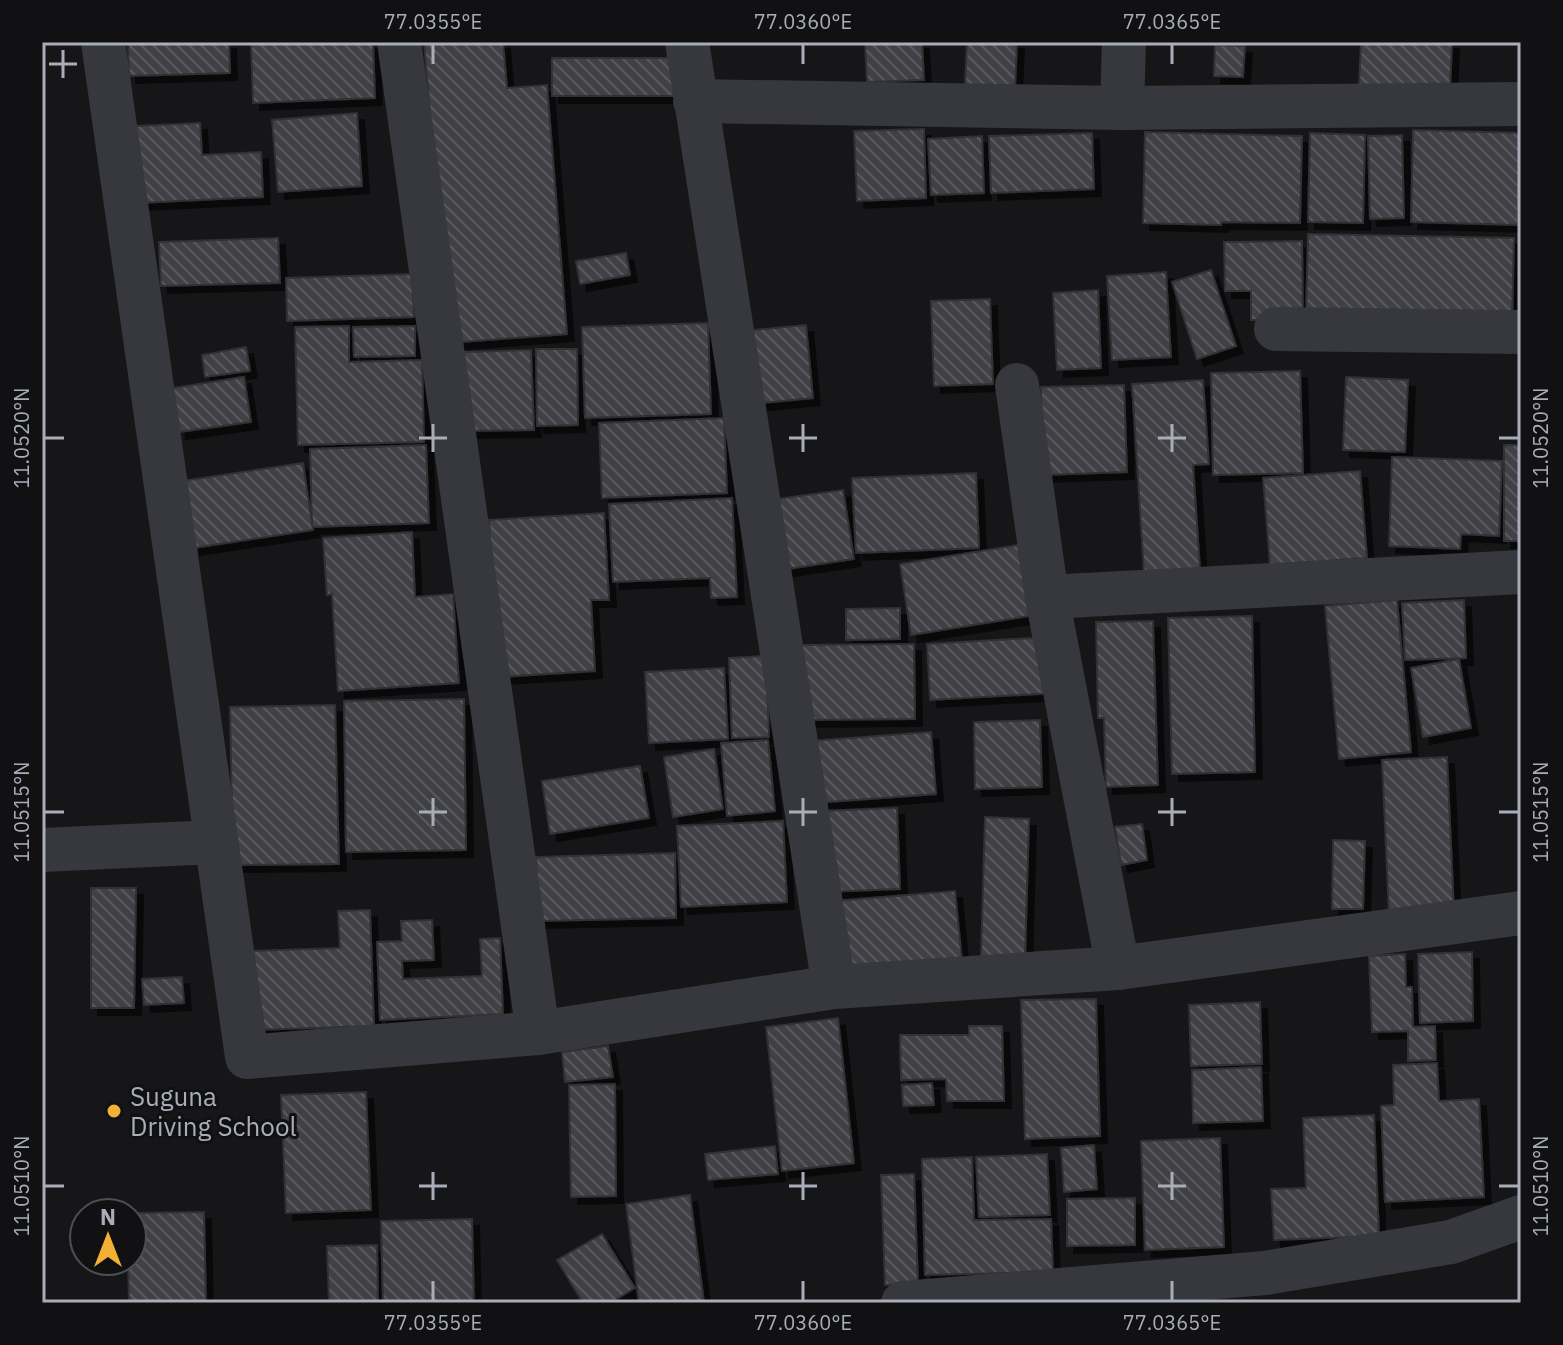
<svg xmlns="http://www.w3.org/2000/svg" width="1563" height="1345" viewBox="0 0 1563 1345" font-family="'IBM Plex Sans',sans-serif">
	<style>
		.building { fill: url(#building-back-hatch); stroke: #303034; stroke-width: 2; filter: url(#shadow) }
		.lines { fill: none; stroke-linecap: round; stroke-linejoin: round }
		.minor { stroke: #37383d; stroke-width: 44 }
		.ticks { fill: none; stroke: #a8adb8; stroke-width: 3 }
		.poi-dot { fill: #f2b134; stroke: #111113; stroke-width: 3 }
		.labels { text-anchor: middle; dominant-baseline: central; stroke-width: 6; stroke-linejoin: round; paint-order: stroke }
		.poi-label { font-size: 26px; fill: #a8adb8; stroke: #111113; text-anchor: start }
		.neatline { fill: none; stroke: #a8adb8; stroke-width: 3 }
		.ticks-label { font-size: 20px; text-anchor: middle; fill: #a8adb8 }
	</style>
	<defs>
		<pattern id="building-back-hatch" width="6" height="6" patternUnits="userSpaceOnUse" patternTransform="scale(2)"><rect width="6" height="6" fill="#404145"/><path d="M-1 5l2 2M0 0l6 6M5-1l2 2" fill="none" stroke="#595a5e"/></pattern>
		<filter id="shadow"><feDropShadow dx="7" dy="7" stdDeviation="0" flood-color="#0009"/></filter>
	</defs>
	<rect width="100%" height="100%" fill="#161618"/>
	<g class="building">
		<polygon points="128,42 229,42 230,73 129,76"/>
		<polygon points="251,42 373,42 375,98 253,103"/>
		<polygon points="424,42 503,42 507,88 547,85 567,334 449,343"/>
		<polygon points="865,42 922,42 924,80 867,82"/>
		<polygon points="967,42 1017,42 1015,87 965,85"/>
		<polygon points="1361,42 1452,42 1450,88 1359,85"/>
		<polygon points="1215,45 1245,46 1243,77 1214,76"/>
		<rect x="552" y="58" width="125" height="38"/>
		<polygon points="357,113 362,186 278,192 272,120"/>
		<polygon points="200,123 202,155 261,152 263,197 139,203 136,126"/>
		<polygon points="924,129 926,198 857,201 854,131"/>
		<polygon points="1413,130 1521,133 1518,225 1411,222"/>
		<polygon points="1145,132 1302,136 1300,223 1221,222 1221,225 1143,223"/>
		<polygon points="1092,133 1094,189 991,193 989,136"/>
		<polygon points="1310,133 1365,135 1363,223 1308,222"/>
		<polygon points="1402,135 1404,218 1370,219 1368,136"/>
		<polygon points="982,136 984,193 931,195 928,139"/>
		<polygon points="1308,234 1514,238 1512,323 1306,318"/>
		<polygon points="278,238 280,283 161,286 159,242"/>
		<polygon points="1302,241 1303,320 1251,320 1251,291 1225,291 1224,242"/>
		<polygon points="626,253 630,275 580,284 576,261"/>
		<polygon points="1211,270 1236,346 1197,359 1172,282"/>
		<polygon points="1166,272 1171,357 1112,360 1107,276"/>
		<polygon points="412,274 414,317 287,321 286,278"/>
		<polygon points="1098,290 1101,368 1057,370 1053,293"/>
		<polygon points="990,299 993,384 934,386 931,301"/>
		<polygon points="708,323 711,414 585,418 582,327"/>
		<polygon points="806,325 813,398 751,404 743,331"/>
		<polygon points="349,326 349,362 422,360 424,442 298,445 295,327"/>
		<polygon points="415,326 415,356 354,357 353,327"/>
		<polygon points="246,347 250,371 205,377 202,355"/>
		<polygon points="536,349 577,349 578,425 537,426"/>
		<polygon points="531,350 534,430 466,431 464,352"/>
		<polygon points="1300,371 1303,473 1213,475 1211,373"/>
		<polygon points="244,377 251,422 179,432 173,388"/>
		<polygon points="1346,377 1408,380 1405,452 1343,450"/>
		<polygon points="1203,380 1209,464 1193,465 1200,570 1144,573 1132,384"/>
		<polygon points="1124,385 1127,472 1043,475 1041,387"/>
		<polygon points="724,418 727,493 602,498 599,423"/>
		<polygon points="426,445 429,523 312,527 310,449"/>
		<rect x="1504" y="445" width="17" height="96"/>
		<polygon points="1392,457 1502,461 1499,536 1461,534 1460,549 1389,546"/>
		<polygon points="303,463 313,530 193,548 182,481"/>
		<polygon points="1360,471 1367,558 1270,565 1263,478"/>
		<polygon points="976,473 979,548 856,553 852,478"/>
		<polygon points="843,490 854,559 780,570 769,500"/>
		<polygon points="732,498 737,597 711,598 710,578 613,582 609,504"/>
		<polygon points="604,513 609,600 591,600 595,671 498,677 489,520"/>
		<polygon points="412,532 415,597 453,594 459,683 338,691 332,594 327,595 323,538"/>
		<polygon points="1018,545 1029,616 911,635 900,564"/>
		<polygon points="1397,600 1411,752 1339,759 1325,606"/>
		<polygon points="1464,600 1466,658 1405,660 1402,603"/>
		<polygon points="900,608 900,639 846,640 846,609"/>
		<polygon points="1252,616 1255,772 1172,774 1168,618"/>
		<polygon points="1153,621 1158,785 1106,787 1104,718 1098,718 1096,622"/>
		<polygon points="1051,637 1055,693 930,700 927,644"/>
		<polygon points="914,644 915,719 798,720 797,645"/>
		<polygon points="766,656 769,737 732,738 729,658"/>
		<polygon points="1459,659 1471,728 1423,737 1411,668"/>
		<polygon points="724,668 728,739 649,743 645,672"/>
		<polygon points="464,699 466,850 346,852 344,701"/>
		<polygon points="335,705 339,864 233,865 230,707"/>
		<polygon points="1040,720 1042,787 975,789 974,722"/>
		<polygon points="931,732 936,794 815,803 810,741"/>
		<polygon points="768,740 775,811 727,816 721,743"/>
		<polygon points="714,749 723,809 673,817 664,757"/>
		<polygon points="1447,757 1454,912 1389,915 1382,760"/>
		<polygon points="640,766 649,818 550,834 542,781"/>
		<polygon points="897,808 900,889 822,892 820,811"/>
		<polygon points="985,817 1029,819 1025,958 981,957"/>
		<polygon points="783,821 787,902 681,907 677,826"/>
		<polygon points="1142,824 1147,860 1121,865 1115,827"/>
		<polygon points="1333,840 1365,841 1363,909 1332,909"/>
		<polygon points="675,853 676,918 538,921 536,857"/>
		<polygon points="91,888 136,888 134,1008 91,1008"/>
		<polygon points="955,891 962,961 842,972 835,901"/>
		<polygon points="370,910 374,1026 253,1030 250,951 340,948 338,911"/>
		<polygon points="432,920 434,960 402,961 403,979 482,976 480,939 500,938 503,1014 380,1020 377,942 402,941 401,921"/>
		<polygon points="1472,952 1473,1021 1420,1023 1418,954"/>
		<polygon points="1405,954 1406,987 1412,987 1413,1027 1435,1026 1436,1060 1408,1061 1408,1031 1372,1032 1369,956"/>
		<polygon points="182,977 184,1003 144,1005 142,979"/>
		<polygon points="1096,999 1100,1136 1025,1139 1021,1000"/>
		<polygon points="1260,1002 1262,1064 1191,1066 1189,1005"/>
		<polygon points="838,1018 854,1163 782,1171 766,1027"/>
		<polygon points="969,1026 1002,1026 1004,1101 947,1101 946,1079 901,1080 900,1035 969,1035"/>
		<polygon points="608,1046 613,1077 565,1082 562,1052"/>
		<polygon points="1437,1063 1439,1101 1479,1099 1484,1197 1385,1202 1381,1106 1394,1105 1393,1065"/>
		<polygon points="1261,1067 1263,1121 1193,1123 1192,1070"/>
		<polygon points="932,1083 934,1105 903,1106 902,1085"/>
		<polygon points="615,1084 616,1196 571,1197 569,1085"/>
		<polygon points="366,1092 371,1210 286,1213 281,1095"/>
		<polygon points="1374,1115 1379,1236 1274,1240 1271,1189 1306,1188 1303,1118"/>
		<polygon points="1220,1138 1224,1247 1145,1250 1141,1141"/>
		<polygon points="1094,1145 1097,1189 1064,1192 1061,1148"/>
		<polygon points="775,1146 778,1174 708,1180 705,1154"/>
		<polygon points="1047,1154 1050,1215 979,1217 976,1157"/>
		<polygon points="972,1157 974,1220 1051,1219 1053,1272 925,1275 922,1159"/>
		<polygon points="914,1174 918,1284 885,1285 881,1175"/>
		<polygon points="690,1195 704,1303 639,1303 626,1204"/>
		<polygon points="1135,1198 1135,1245 1067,1246 1067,1199"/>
		<polygon points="204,1212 206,1303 129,1303 128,1261 132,1261 132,1213"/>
		<polygon points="472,1219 474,1303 383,1303 381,1221"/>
		<polygon points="602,1234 635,1288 610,1303 583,1303 557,1260"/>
		<polygon points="377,1245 378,1303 329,1303 327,1246"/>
	</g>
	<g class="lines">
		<g class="minor">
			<polyline points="103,42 247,1057 538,1033 834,987 1118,968 1521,913"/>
			<polyline points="399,42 538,1033"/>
			<polyline points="687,42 834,987"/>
			<polyline points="695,101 1122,108 1521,104"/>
			<polyline points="1122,108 1124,42"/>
			<polyline points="1276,329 1521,332"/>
			<polyline points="1017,385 1047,597"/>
			<polyline points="42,850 215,842"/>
			<polyline points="1118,968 1047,597 1521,572"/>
			<polyline points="903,1303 1265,1273 1451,1242 1521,1217"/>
		</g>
	</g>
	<path class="ticks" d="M433,44V64M803,44V64M1172,44V64M63,50V78M49,64H77M433,424V452M803,424V452M1172,424V452M44,438H64M419,438H447M789,438H817M1158,438H1186M1499,438H1519M433,798V826M803,798V826M1172,798V826M44,812H64M419,812H447M789,812H817M1158,812H1186M1499,812H1519M433,1172V1200M803,1172V1200M1172,1172V1200M44,1186H64M419,1186H447M789,1186H817M1158,1186H1186M1499,1186H1519M433,1281V1301M803,1281V1301M1172,1281V1301"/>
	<circle class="poi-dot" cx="114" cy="1111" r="8"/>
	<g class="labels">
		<g class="poi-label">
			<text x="130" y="1096">Suguna<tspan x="130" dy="30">Driving School</tspan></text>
		</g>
	</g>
	<rect width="1563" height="1345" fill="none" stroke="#111113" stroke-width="88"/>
	<g transform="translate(108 1237)"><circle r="38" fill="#111113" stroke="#4d4f55" stroke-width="2"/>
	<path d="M0-6L14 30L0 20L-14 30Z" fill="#f2b134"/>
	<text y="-12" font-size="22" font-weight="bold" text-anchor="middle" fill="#a8adb8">N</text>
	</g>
	<rect x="44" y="44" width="1475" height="1257" class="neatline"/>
	<g class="ticks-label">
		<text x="433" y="29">77.0355°E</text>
		<text x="803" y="29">77.0360°E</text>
		<text x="1172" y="29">77.0365°E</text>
		<text transform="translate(22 438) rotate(-90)" y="7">11.0520°N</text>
		<text transform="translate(1541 438) rotate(-90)" y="7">11.0520°N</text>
		<text transform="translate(22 812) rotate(-90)" y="7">11.0515°N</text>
		<text transform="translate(1541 812) rotate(-90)" y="7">11.0515°N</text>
		<text transform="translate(22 1186) rotate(-90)" y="7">11.0510°N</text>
		<text transform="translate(1541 1186) rotate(-90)" y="7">11.0510°N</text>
		<text x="433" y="1330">77.0355°E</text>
		<text x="803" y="1330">77.0360°E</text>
		<text x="1172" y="1330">77.0365°E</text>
	</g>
</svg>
